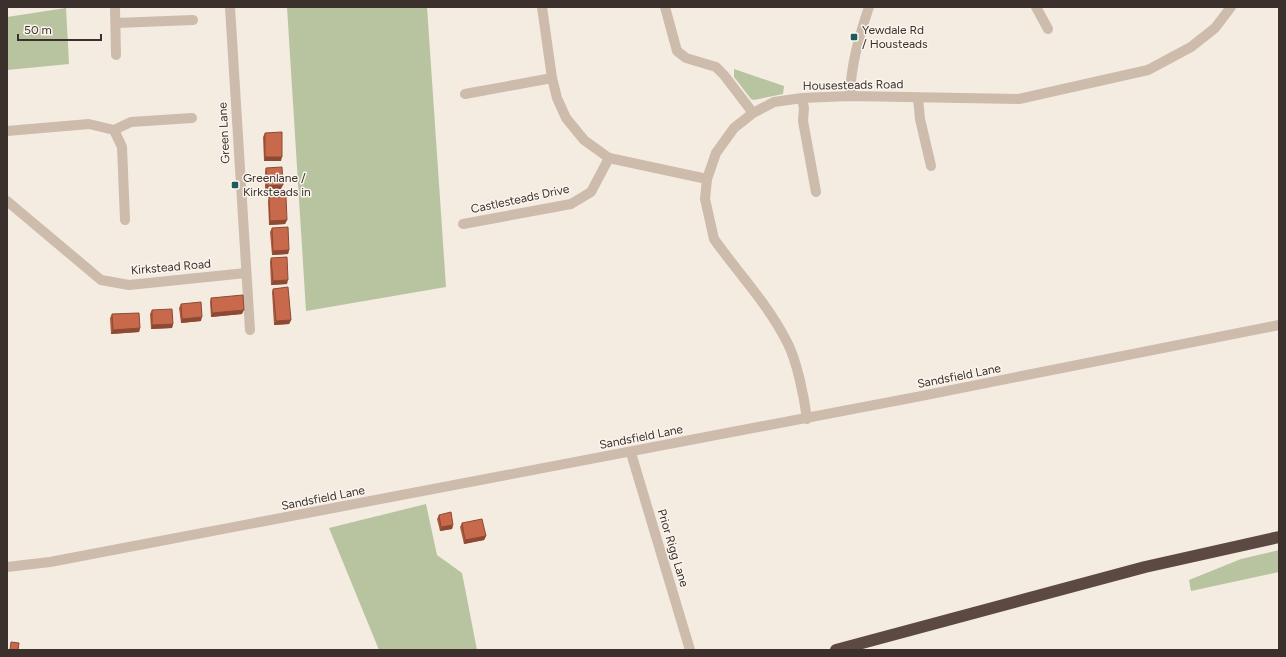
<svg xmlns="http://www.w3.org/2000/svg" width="1286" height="657" viewBox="0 0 1286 657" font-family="Figtree,sans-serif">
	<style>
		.green { fill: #b8c4a0 }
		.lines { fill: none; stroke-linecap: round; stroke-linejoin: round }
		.minor { stroke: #cdbbac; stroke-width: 10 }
		.highway { stroke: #5c4a42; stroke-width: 12 }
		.wall { fill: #ac5a40 }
		.shaded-wall { fill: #8c4a34 }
		.building { fill: #c8694b; stroke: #8c4a34 }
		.poi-dot { fill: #1f5a5e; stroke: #fbf5ee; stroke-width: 1.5 }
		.labels { text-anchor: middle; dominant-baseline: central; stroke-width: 3; stroke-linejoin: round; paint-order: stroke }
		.poi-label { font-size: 12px; fill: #3b302b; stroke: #fbf5ee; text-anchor: start }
		.street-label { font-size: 12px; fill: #3b302b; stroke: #fbf5ee }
	</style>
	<rect width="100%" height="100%" fill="#f4ebe1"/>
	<g class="green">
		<polygon points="287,7 427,7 446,287 306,311"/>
		<polygon points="66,8 69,64 7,70 7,17"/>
		<polygon points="734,69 784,86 783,94 754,100 751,99 734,77"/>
		<polygon points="426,504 437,555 462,573 477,650 379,650 329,528"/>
		<polygon points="1279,550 1279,572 1191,591 1189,580 1241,559"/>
	</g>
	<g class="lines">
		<g class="minor">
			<polyline points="115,7 116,55"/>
			<polyline points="230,7 250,330"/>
			<polyline points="542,7 552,78 557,98 566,118 584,140 609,158 707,179"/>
			<polyline points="665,7 677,51 686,58 716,67 724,75 753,113"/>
			<polyline points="1036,7 1048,29"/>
			<polyline points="116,23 193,20"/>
			<polyline points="465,94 552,78"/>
			<path d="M850,96C851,64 859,37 869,7"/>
			<polyline points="802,98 804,108 803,121 816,192"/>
			<polyline points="918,98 920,119 931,166"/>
			<polyline points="114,130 131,122 192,118"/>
			<polyline points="7,131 89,124 114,130 122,147 125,220"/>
			<polyline points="7,201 101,280 129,285 246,273"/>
			<polyline points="463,224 571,204 591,192 609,158"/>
			<path d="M807,419C804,396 797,361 787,342C768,304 738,273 714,239L705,199L707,179L716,153L734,128L753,113L774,102L802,98L850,96L1019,99L1148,70L1191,47L1215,28L1231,7"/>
			<polyline points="631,453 690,650"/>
			<path d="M7,567L50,562C461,486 870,407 1279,325"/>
		</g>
		<polyline class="highway" points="836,650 1145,567 1279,537"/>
	</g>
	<g class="wall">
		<polygon points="265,133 281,161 264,161 263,137"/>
		<polygon points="266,168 281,189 265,190 265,172"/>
		<polygon points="269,197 287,220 285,224 269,225 268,201"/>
		<polygon points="272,228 289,250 288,254 272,255 270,232"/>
		<polygon points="271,258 287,284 271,285 270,262"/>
		<polygon points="273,289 291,320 289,324 274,325 272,292"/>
		<polygon points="211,298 242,314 211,317 210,302"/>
		<polygon points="181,304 201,321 181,323 179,308"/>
		<polygon points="152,310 173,324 172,328 151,329 150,314"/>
		<polygon points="112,314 140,328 139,332 111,334 110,318"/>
		<polygon points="439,515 453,525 452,529 440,531 437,519"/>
		<polygon points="462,523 486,536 484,540 464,544 460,527"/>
	</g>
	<g class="shaded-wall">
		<polygon points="265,157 282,157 281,161 264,161"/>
		<polygon points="283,185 281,189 265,190 267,186"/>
		<polygon points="287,220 285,224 269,225 270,221"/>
		<polygon points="289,250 288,254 272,255 273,251"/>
		<polygon points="288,280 287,284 271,285 273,281"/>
		<polygon points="244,310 242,314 211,317 212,313"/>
		<polygon points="202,317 201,321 181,323 182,319"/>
		<polygon points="291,320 289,324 274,325 276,321"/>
		<polygon points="173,324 172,328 151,329 152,325"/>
		<polygon points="140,328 139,332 111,334 113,330"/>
		<polygon points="453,525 452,529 440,531 441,527"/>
		<polygon points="486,536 484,540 464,544 465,540"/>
	</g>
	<g class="building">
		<polygon points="282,132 282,157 265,157 265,133"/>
		<polygon points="282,167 283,185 267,186 266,168"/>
		<polygon points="269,197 286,197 287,220 270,221"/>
		<polygon points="288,227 289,250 273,251 272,228"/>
		<polygon points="287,257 288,280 273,281 271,258"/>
		<polygon points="288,287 291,320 276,321 273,289"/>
		<polygon points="243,295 244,310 212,313 211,298"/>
		<polygon points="201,302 202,317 182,319 181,304"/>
		<polygon points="172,309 173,324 152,325 152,310"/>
		<polygon points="139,313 140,328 113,330 112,314"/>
		<polygon points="451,512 453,525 441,527 439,515"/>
		<polygon points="482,519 486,536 465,540 462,523"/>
		<polygon points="11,642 19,643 18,650 10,650"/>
	</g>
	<g class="poi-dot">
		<rect x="850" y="33" width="8" height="8" rx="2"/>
		<rect x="231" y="181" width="8" height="8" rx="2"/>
	</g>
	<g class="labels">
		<g class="poi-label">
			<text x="862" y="30">Yewdale Rd<tspan x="862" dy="14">/ Housteads</tspan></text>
			<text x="243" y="178">Greenlane /<tspan x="243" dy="14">Kirksteads in</tspan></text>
		</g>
		<g class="street-label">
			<text transform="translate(853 85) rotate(-1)">Housesteads Road</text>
			<text transform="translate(224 133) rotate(-93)">Green Lane</text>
			<text transform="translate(520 199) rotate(-12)">Castlesteads Drive</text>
			<text transform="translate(171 267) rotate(-5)">Kirkstead Road</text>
			<text transform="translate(959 376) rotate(-11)">Sandsfield Lane</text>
			<text transform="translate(641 437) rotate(-11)">Sandsfield Lane</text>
			<text transform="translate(323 498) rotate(-11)">Sandsfield Lane</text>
			<text transform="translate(673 548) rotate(73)">Prior Rigg Lane</text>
		</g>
	</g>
	<rect width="1286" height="657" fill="none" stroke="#3b302b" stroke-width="16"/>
	<path d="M18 34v6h83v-6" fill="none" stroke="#3b302b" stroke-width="2"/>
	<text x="24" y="34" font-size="12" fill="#3b302b" stroke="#fbf5ee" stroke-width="3" paint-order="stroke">50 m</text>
</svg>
